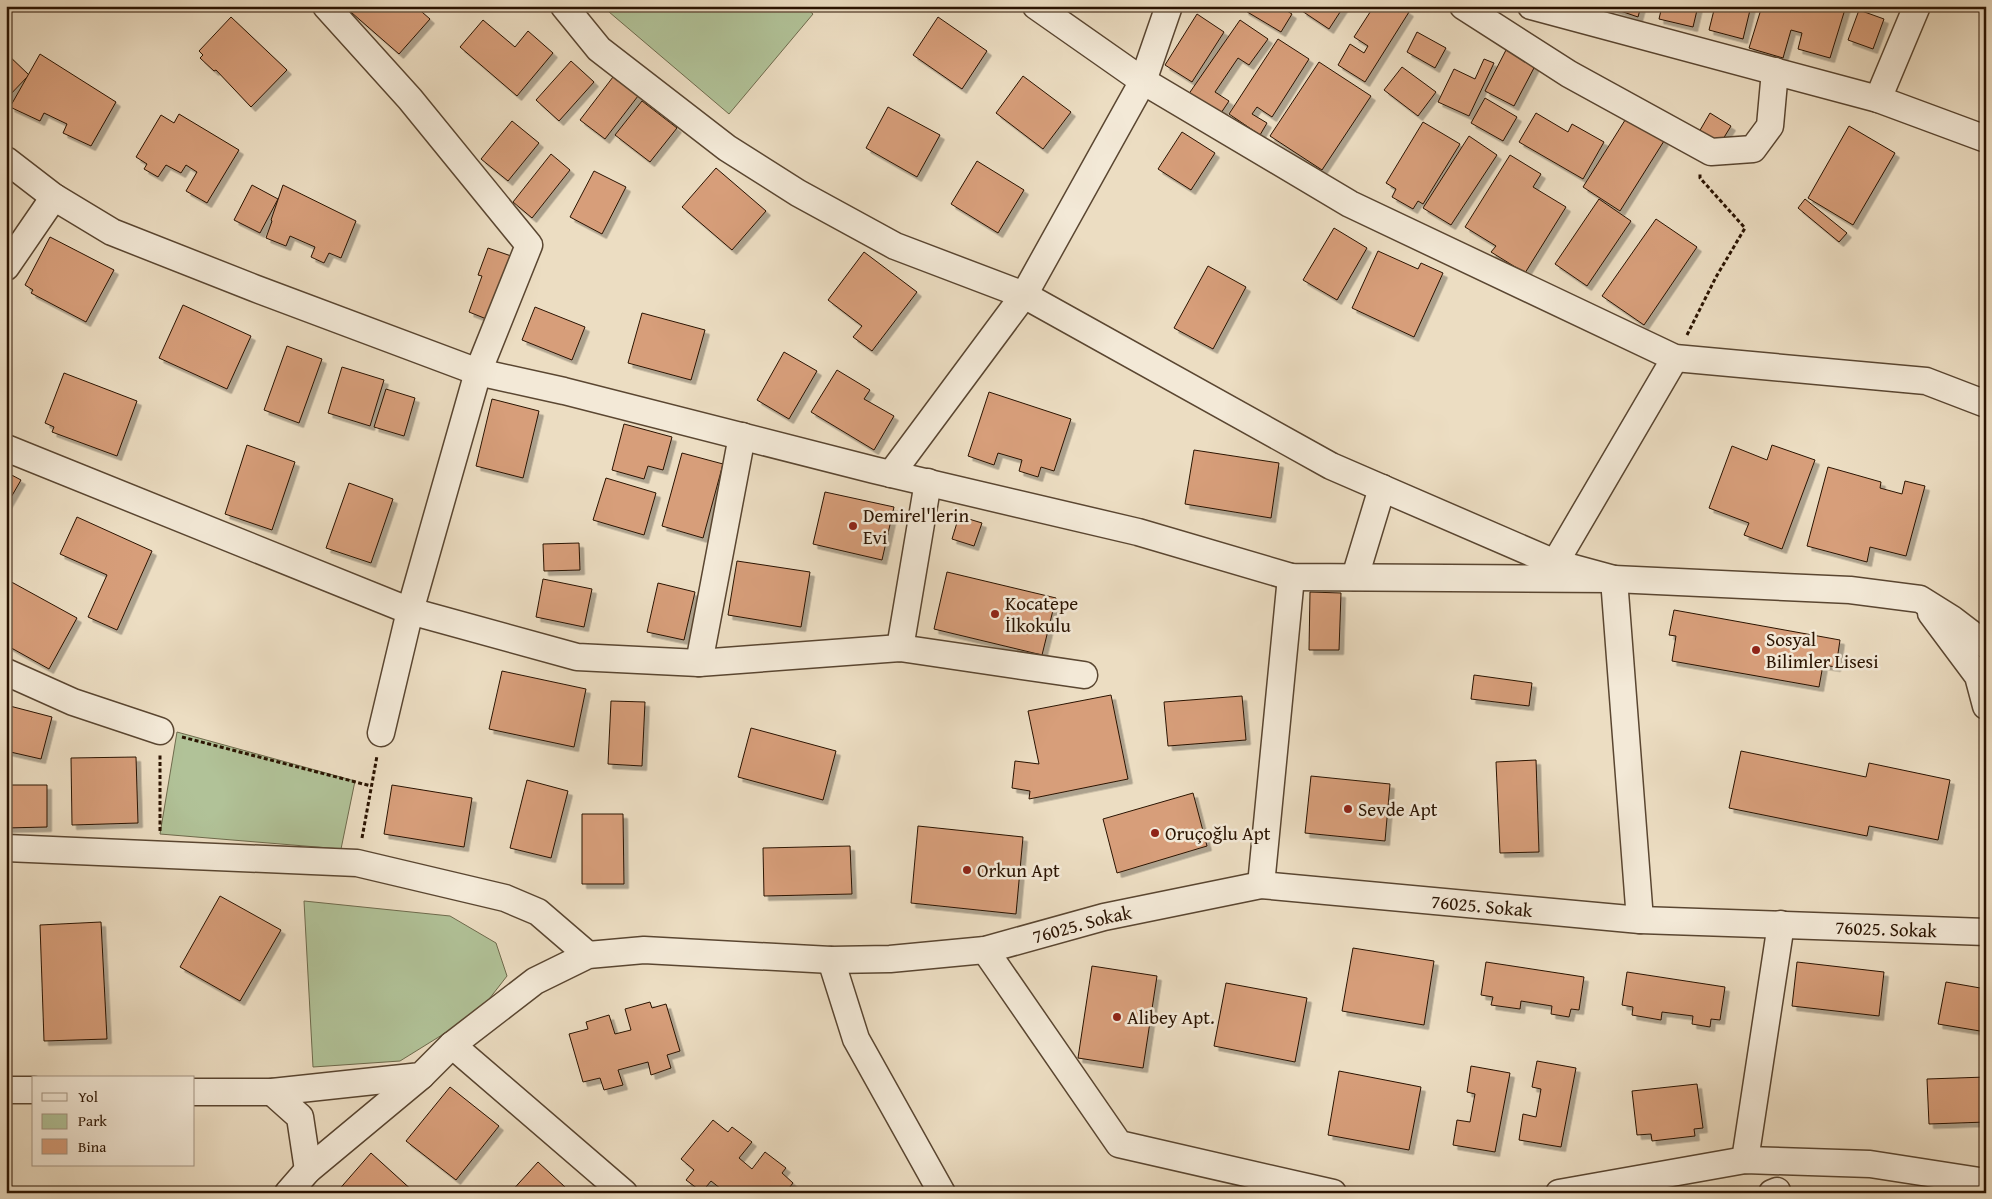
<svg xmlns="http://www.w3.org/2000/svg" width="1992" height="1199" viewBox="0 0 1992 1199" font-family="'Gentium Book Plus',serif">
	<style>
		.green { fill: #b1c298; stroke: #6e6a4c }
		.building { fill: #d79e7a; stroke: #2a1301; filter: url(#shadow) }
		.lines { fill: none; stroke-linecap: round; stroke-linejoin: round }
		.minor-casing { stroke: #5a4631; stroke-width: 29 }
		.path { stroke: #2a1301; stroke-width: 3; stroke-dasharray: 4 2.5; stroke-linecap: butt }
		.minor { stroke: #f3e9d7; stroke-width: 26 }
		.poi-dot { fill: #8f2418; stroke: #f3e9d7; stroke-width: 2 }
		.labels { text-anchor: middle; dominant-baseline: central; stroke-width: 5; stroke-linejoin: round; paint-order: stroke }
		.poi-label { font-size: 19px; fill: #2a1301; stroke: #f3e9d7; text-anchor: start }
		.street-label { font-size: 19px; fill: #2a1301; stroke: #f3e9d7 }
	</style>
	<defs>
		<filter id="shadow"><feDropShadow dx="4.5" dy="4.5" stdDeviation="0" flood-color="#0004"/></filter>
	</defs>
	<rect width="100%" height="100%" fill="#ecddc2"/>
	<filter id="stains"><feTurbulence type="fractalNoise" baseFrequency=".004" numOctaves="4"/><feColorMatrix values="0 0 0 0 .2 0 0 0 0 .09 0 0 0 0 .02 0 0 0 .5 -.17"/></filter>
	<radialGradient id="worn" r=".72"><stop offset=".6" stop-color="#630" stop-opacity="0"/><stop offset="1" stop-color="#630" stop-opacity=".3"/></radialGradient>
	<g class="green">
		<polygon points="602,6 804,6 813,14 729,114"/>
		<polygon points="177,732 355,781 341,849 160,834"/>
		<polygon points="304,901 450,916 496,943 507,976 479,1012 400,1061 313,1067"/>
	</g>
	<g class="building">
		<polygon points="344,6 415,6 430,19 399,54"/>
		<polygon points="1246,6 1279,6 1292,14 1281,32 1244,10"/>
		<polygon points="1305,6 1344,6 1329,29 1302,11"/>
		<polygon points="1374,6 1400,6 1409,12 1365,82 1338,65 1350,44 1364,53 1368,46 1354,37"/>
		<polygon points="1606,6 1641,6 1638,17"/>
		<polygon points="1662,6 1698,6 1693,27 1659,19"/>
		<polygon points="1715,6 1751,6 1743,39 1709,30"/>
		<polygon points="1762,6 1846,6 1830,58 1798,49 1802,33 1791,30 1783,58 1749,48"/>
		<polygon points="1859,10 1884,19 1873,49 1848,40"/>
		<polygon points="1197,14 1224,32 1192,82 1165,65"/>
		<polygon points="231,17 287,70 251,107 216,70 214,71 200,58 203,55 199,51"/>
		<polygon points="938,17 987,51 962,89 913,55"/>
		<polygon points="483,20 515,47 528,31 553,53 517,96 460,47"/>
		<polygon points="1240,20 1268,39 1249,65 1238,58 1215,92 1229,101 1219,116 1188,95"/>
		<polygon points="1417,32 1446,48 1435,68 1407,52"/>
		<polygon points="1278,39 1309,59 1272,117 1257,107 1252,114 1267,123 1260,135 1229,114"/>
		<polygon points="1506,50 1535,66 1514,106 1485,91"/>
		<polygon points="6,53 29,75 6,99"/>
		<polygon points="40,54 116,102 91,146 63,133 67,124 44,113 40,121 10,107"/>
		<polygon points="1484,59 1494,63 1469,116 1438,102 1454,69 1475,79"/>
		<polygon points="571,61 594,82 559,121 536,100"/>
		<polygon points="1319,62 1371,96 1322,170 1270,136"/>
		<polygon points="1402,67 1436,92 1418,116 1384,90"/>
		<polygon points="1023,76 1071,112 1043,149 996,113"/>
		<polygon points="613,77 638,96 605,139 580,120"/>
		<polygon points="1485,98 1517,117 1503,141 1471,123"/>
		<polygon points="642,101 677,128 650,162 615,135"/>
		<polygon points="888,107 940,135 917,177 866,148"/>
		<polygon points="1536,113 1568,132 1572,124 1604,142 1583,179 1519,142"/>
		<polygon points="1710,113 1731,126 1720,144 1699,132"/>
		<polygon points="179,114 239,150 207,203 186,191 197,172 186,165 181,173 166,165 158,177 144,169 147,164 136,157 161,115 174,123"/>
		<polygon points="1627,117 1664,141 1620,211 1583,187"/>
		<polygon points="512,121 539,143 508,181 481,159"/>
		<polygon points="1423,122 1460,144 1423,204 1418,201 1413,209 1392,197 1396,189 1386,183"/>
		<polygon points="1849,126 1895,153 1853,225 1808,198"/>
		<polygon points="1182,132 1215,153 1191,190 1158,169"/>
		<polygon points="1469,136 1497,155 1451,225 1423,208"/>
		<polygon points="551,154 570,170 532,218 513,202"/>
		<polygon points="1510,155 1541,174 1533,187 1566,207 1525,273 1491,252 1496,246 1465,227"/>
		<polygon points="977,161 1024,190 998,233 951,204"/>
		<polygon points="716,168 766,211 732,250 682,207"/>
		<polygon points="594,171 626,187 602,234 570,217"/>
		<polygon points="252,185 278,199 260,233 234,220"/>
		<polygon points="283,185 356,221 341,258 329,253 324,263 311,257 315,247 290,236 286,246 266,238 272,221 271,220"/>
		<polygon points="1599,199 1631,221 1587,286 1555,264"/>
		<polygon points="1805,199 1847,233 1839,242 1798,208"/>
		<polygon points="1656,219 1697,247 1644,325 1602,296"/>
		<polygon points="1334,228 1367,248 1337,300 1303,280"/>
		<polygon points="50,237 114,270 86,322 31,293 33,290 25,285"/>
		<polygon points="488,248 517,258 494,322 469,312 482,276 478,275"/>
		<polygon points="1378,251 1418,269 1421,263 1443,273 1414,337 1352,308"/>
		<polygon points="864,252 917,292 872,351 853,337 862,326 828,300"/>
		<polygon points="1208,266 1246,287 1213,349 1174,328"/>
		<polygon points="183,305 251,336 227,389 159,358"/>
		<polygon points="535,307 585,327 572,360 522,340"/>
		<polygon points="642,313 705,330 691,380 628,363"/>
		<polygon points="287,346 322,359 299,423 264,410"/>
		<polygon points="784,352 817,371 789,419 757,400"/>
		<polygon points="342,367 384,380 370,426 328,413"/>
		<polygon points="837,370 870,390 864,399 894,416 874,450 811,412"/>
		<polygon points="64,373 137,401 117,456 52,432 54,427 45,423"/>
		<polygon points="386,389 415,398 404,436 374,427"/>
		<polygon points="989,392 1071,419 1054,471 1041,467 1038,477 1019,471 1022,460 998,453 994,465 968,456"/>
		<polygon points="492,399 539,411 523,478 476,466"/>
		<polygon points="624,424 672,437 663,470 648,466 644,479 612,470"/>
		<polygon points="247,445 295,462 272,530 225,514"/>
		<polygon points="1772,445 1815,460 1782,549 1744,535 1749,523 1709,508 1732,446 1767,460"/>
		<polygon points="1194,450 1279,463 1271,518 1185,504"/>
		<polygon points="682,453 723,464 703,538 662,526"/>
		<polygon points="1828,467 1881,482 1880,488 1902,494 1905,481 1925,486 1906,556 1870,547 1867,562 1807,546"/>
		<polygon points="6,472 21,480 6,506"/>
		<polygon points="606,478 656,493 644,535 593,520"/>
		<polygon points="349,483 393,499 371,563 326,548"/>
		<polygon points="825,492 894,507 882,560 813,544"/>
		<polygon points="959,516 982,523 974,546 952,539"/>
		<polygon points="77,517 152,551 117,630 88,617 107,575 60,554"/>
		<polygon points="579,543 580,570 544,571 543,544"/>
		<polygon points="737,561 810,572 801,627 728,615"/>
		<polygon points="947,572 1056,598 1042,655 934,629"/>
		<polygon points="6,579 77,618 49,669 6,645"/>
		<polygon points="543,579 592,589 584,627 536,617"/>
		<polygon points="658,583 695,592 684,640 647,632"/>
		<polygon points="1310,592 1341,593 1339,650 1309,650"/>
		<polygon points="1674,610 1840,640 1836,667 1823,665 1819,687 1672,661 1676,636 1669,635"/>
		<polygon points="502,671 586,689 574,747 489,729"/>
		<polygon points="1474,675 1532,683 1529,706 1471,699"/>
		<polygon points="1111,695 1128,779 1029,799 1030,791 1012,788 1015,761 1039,764 1028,711"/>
		<polygon points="1242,696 1246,740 1168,746 1164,702"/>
		<polygon points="611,701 645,702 642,766 608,764"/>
		<polygon points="6,705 52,717 41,759 6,751"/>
		<polygon points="751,728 836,751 823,800 738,777"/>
		<polygon points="1741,751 1866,777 1869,763 1950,780 1938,840 1869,826 1867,836 1729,808"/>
		<polygon points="136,757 138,823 72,825 71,758"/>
		<polygon points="1536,760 1539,852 1500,853 1496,762"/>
		<polygon points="1311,776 1390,784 1385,841 1305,833"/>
		<polygon points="527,780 568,791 551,858 510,848"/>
		<polygon points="6,785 47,785 47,827 6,828"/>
		<polygon points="392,785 472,798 464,847 384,834"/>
		<polygon points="1193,793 1207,846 1117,873 1103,819"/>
		<polygon points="582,814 623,814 624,884 582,884"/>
		<polygon points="918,826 1023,837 1016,914 911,903"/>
		<polygon points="850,846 852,894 764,896 763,848"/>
		<polygon points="220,896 281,930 240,1001 180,967"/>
		<polygon points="101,922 107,1039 44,1041 40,925"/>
		<polygon points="1353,948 1434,961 1424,1025 1342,1011"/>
		<polygon points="1486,962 1584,977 1579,1010 1571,1009 1569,1017 1551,1014 1552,1006 1521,1001 1520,1009 1491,1005 1493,997 1481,995"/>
		<polygon points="1797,962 1884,972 1879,1016 1792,1006"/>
		<polygon points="1092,966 1157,976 1143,1068 1078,1058"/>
		<polygon points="1627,972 1725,987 1720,1020 1711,1019 1710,1027 1692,1024 1693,1016 1662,1012 1661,1020 1632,1015 1633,1007 1622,1005"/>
		<polygon points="1946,982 1986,989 1986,1032 1938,1024"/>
		<polygon points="1226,983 1307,998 1295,1062 1214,1046"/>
		<polygon points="650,1002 652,1008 666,1004 680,1051 667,1055 671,1068 651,1075 648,1062 618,1070 623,1085 604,1090 600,1078 583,1082 569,1034 588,1029 586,1022 609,1015 615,1034 631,1030 625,1009"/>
		<polygon points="1537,1061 1576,1068 1561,1147 1519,1140 1523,1114 1536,1117 1541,1089 1532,1087"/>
		<polygon points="1471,1066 1510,1073 1495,1152 1453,1145 1457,1120 1470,1122 1475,1094 1467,1092"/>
		<polygon points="1339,1071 1421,1087 1409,1150 1328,1135"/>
		<polygon points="1986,1077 1986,1122 1929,1124 1927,1079"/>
		<polygon points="1697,1084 1703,1128 1694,1129 1695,1136 1652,1141 1651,1134 1637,1135 1632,1091"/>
		<polygon points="450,1087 499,1126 456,1180 406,1141"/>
		<polygon points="713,1120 728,1132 732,1127 752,1142 739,1158 752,1169 765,1152 786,1168 782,1173 793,1183 785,1193 726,1193 711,1181 702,1192 686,1180 694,1170 681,1159"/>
		<polygon points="371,1153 415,1193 336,1193"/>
		<polygon points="538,1162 565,1187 559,1193 510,1193"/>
	</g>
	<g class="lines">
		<g class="minor-casing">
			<g id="minor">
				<polyline points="564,6 599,49 727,148 798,193 895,246 1024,295 1331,466 1555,563 1614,579 1640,920"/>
				<polyline points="1036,6 1143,81 1350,204 1675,358 1926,381 1986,404"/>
				<polyline points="1463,6 1569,74 1711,152 1753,149 1770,126 1775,71"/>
				<polyline points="1531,6 1878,99 1986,139"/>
				<polyline points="1878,99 1917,6"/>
				<polyline points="6,160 54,197 112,232 254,288 478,372 564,391 874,470 1138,532 1291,577 1614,579 1850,590 1920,599 1952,619 1986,645"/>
				<polyline points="6,267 54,197"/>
				<polyline points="6,448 410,611 478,372 529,245 410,99 326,6"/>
				<polyline points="891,474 1024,295 1143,81 1169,6"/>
				<polyline points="1555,563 1675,358"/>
				<polyline points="1355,577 1382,488"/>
				<polyline points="1931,613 1978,676 1986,706"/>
				<polyline points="900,648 928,482"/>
				<polyline points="699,663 742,436"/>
				<polyline points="6,672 73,702 160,731"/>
				<polyline points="381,733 410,611 577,657 699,663 900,648 1084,675"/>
				<polyline points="6,848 357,863 505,898 538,912 588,955"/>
				<polyline points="1261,885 1291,577"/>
				<polyline points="985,950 1119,1144 1333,1193"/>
				<polyline points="831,960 856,1039 942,1193"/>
				<polyline points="452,1045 624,1193"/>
				<polyline points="6,1090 34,1090"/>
				<path id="s1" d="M194,1092H272L421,1076L452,1045L535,981L588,955L644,950L831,960L890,959L985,950L1104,917L1261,885L1640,920L1986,932"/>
				<polyline points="272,1092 300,1117 308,1170"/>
				<polyline points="1745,1160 1781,924"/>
				<polyline points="288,1193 308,1170 421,1076"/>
				<polyline points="1559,1193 1745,1160 1870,1164 1986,1182"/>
				<polyline points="1772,1193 1777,1191"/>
			</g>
		</g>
		<g class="path">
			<polyline points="1687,335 1716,277 1745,228 1700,178 1700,174"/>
			<polyline points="182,737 371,786"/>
			<polyline points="160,831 160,755"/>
			<polyline points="362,838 377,756"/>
		</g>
		<use href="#minor" class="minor"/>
	</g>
	<g class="poi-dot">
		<circle cx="853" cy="526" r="5"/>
		<circle cx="995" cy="614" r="5"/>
		<circle cx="1756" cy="650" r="5"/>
		<circle cx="1348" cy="809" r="5"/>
		<circle cx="1155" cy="833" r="5"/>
		<circle cx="967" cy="870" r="5"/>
		<circle cx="1117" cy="1017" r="5"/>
	</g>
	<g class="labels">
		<g class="poi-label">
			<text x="863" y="515">Demirel'lerin<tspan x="863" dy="22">Evi</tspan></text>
			<text x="1005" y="603">Kocatepe<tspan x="1005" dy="22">İlkokulu</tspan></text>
			<text x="1766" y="639">Sosyal<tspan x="1766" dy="22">Bilimler Lisesi</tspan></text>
			<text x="1358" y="809">Sevde Apt</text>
			<text x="1165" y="833">Oruçoğlu Apt</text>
			<text x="977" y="870">Orkun Apt</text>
			<text x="1127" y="1017">Alibey Apt.</text>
		</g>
		<g class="street-label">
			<text stroke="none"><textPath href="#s1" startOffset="1339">76025. Sokak</textPath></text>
			<text stroke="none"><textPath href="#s1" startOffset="934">76025. Sokak</textPath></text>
			<text stroke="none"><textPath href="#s1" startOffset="1744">76025. Sokak</textPath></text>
		</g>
	</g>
	<rect width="1992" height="1199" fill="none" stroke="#ecddc2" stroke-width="25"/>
	<rect x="8" y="8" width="1977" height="1184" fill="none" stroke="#2a1301" stroke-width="2.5"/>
	<rect x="12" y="12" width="1967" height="1174" fill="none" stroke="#2a1301"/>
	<rect x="32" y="1076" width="162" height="90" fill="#f3e9d7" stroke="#a39381"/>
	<rect x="42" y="1093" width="25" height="8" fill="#f3e9d7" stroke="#a39381"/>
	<text x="78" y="1102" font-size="15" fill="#2a1301">Yol</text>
	<rect x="42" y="1114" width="25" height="15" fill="#b1c298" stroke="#a39381"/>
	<text x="78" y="1126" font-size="15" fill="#2a1301">Park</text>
	<rect x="42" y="1139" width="25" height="15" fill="#d79e7a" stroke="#a39381"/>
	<text x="78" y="1152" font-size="15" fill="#2a1301">Bina</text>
	<rect width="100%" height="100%" filter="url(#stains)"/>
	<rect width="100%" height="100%" fill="url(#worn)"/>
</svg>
